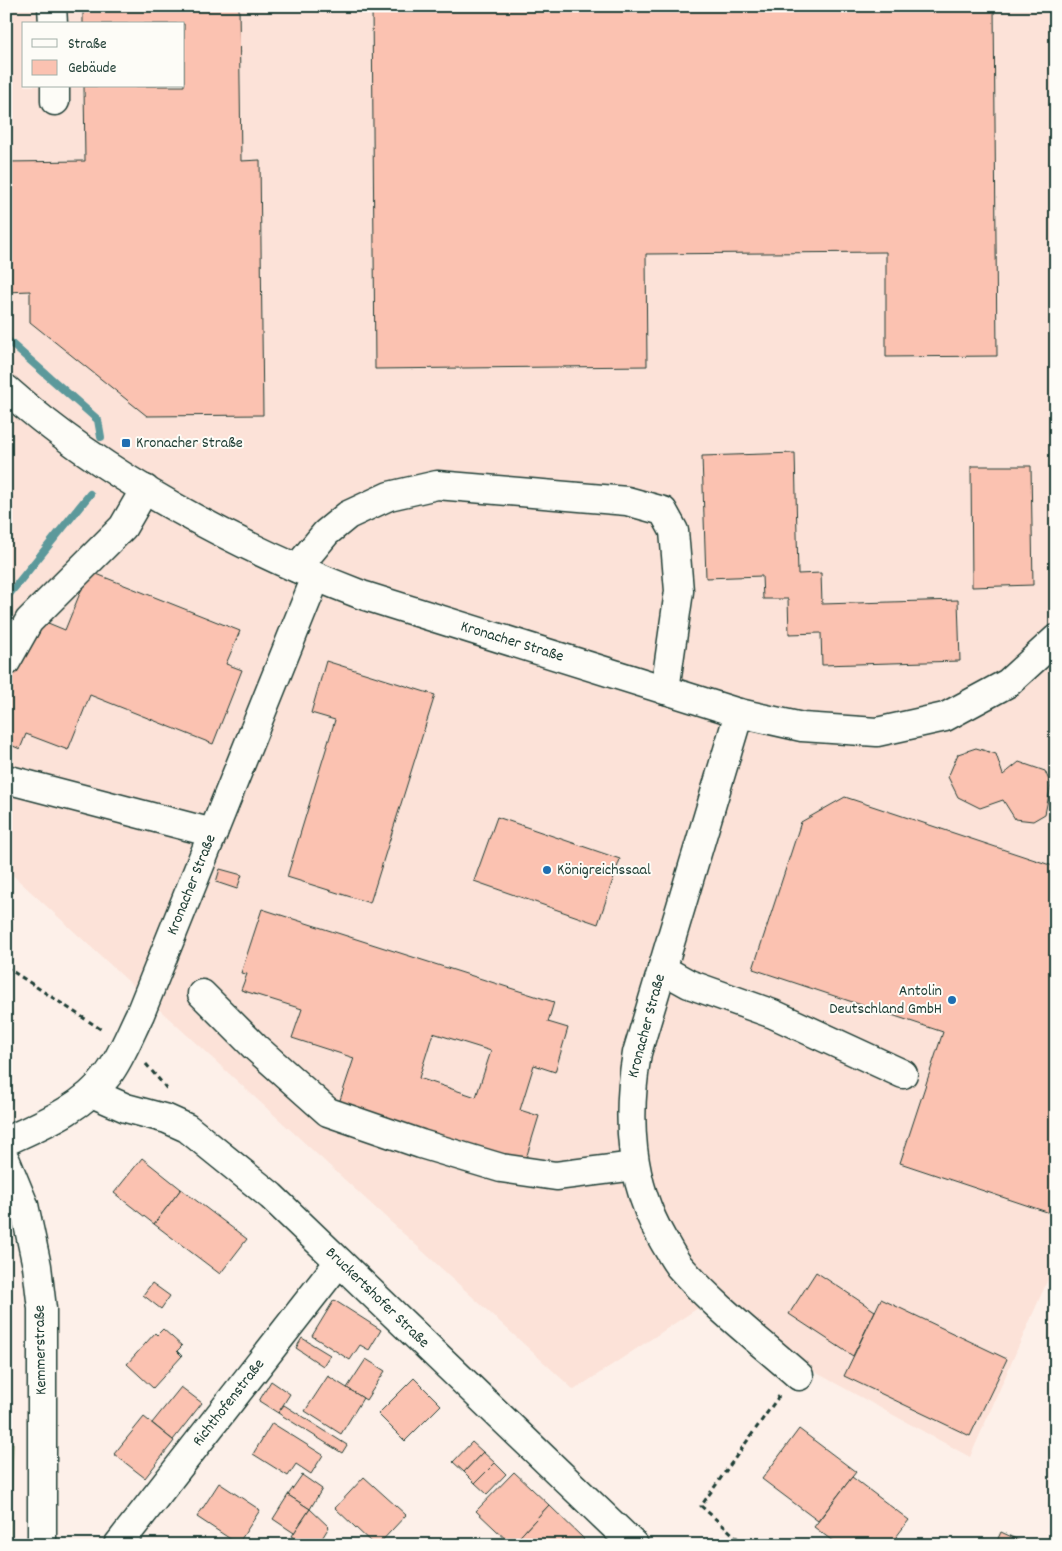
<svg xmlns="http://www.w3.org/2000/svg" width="1062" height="1551" viewBox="0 0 1062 1551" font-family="Dekko,sans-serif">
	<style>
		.built { fill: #fce2d8; fill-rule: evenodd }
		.forest { fill: url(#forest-firs); stroke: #7a9268 }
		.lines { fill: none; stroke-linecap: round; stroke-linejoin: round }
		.stream { stroke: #5c999b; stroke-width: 8 }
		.building { fill: #fbc2b1; stroke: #1f3d34; fill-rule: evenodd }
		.minor-casing { stroke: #1f3d34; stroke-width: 31 }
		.path { stroke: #1f3d34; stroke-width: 3; stroke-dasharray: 5 4; stroke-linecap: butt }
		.minor { stroke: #fdfcf7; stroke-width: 28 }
		.poi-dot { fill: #1f6fb2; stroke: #fdfcf7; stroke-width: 2 }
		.labels { text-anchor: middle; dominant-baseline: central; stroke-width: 4; stroke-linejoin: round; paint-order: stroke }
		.poi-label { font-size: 16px; fill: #1f3d34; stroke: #fdfcf7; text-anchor: start }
		.street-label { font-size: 16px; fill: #1f3d34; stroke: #fdfcf7 }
	</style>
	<defs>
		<pattern id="forest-firs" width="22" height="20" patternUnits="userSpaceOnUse" patternTransform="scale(1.25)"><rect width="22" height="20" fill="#d4e89d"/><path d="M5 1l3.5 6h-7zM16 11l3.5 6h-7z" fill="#b6c888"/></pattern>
	</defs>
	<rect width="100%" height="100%" fill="#fdf0e9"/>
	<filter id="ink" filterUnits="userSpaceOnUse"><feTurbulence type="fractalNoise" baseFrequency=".02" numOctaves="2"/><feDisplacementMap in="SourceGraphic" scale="10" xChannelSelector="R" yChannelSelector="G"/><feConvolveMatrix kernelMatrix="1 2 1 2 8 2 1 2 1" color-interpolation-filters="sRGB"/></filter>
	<g filter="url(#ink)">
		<g class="built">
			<path d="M6,6H1056V1261L970,1457L698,1308L574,1390L6,869ZM24,24H184V86H24Z"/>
			<polygon points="6,1293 13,1321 13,1443 6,1444"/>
		</g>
		<polygon class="forest" points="13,1443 10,1545 6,1545 6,1445"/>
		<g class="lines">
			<g class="stream">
				<polyline points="6,339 98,420 101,437"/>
				<polyline points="6,598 90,494"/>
			</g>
		</g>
		<g class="building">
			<polygon points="83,6 239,6 241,161 260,160 263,415 147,416 30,322 30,291 6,292 6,162 85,161 84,86 184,86 184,24 83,24"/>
			<polygon points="372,6 994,6 997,356 886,357 886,252 646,254 647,366 375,369"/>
			<polygon points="795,453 798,574 821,573 822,604 958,600 960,661 822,665 821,633 789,634 788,599 763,599 762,576 706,578 702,456"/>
			<polygon points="971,466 1031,466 1033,585 972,587"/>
			<polygon points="89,571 240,631 226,664 242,670 213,744 90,695 68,750 26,734 20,749 6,743 6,692 36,618 65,630"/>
			<polygon points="326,661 435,695 370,903 287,877 335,720 311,713"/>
			<polygon points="976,748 996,754 1003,775 1019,762 1045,771 1051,785 1045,814 1033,821 1015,819 1003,800 980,808 958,797 948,777 958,754"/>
			<polygon points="845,797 1053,866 1056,857 1056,1215 900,1163 943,1032 753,969 801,822"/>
			<polygon points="497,817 620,859 598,924 474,881"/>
			<polygon points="220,869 242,875 237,889 216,882"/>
			<path d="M262,909L554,1002L548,1022L568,1028L555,1072L534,1065L520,1110L539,1116L524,1165L338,1106L354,1058L292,1038L302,1009L241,990L247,974L241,973ZM433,1033L491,1051L476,1097L419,1078Z"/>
			<polygon points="142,1158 181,1189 154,1224 114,1193"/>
			<polygon points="181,1189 247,1239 220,1274 154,1224"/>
			<polygon points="816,1272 875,1311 853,1356 789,1314"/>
			<polygon points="152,1283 170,1296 161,1309 143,1295"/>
			<polygon points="881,1299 1007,1359 970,1436 844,1376"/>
			<polygon points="334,1300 381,1330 369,1350 360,1345 350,1360 312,1336"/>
			<polygon points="163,1329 182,1346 177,1351 182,1356 153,1388 127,1364 155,1333 157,1335"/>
			<polygon points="302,1338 330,1355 323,1366 296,1348"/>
			<polygon points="366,1359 385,1371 366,1400 347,1388"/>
			<polygon points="328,1376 363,1398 341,1434 305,1411"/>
			<polygon points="414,1378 441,1405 405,1441 378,1414"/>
			<polygon points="271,1381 290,1394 278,1413 259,1401"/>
			<polygon points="181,1387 202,1403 173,1440 152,1423"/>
			<polygon points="284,1405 347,1445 342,1453 278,1413"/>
			<polygon points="144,1417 174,1441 145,1478 114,1454"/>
			<polygon points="272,1423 323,1455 311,1474 296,1464 288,1476 253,1454"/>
			<polygon points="799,1429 856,1472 818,1521 762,1479"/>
			<polygon points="472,1442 483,1452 464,1472 453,1462"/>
			<polygon points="483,1452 495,1463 475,1483 464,1472"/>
			<polygon points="495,1463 506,1474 487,1494 475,1483"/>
			<polygon points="514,1472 549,1505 512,1545 476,1511"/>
			<polygon points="302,1475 322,1489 310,1509 288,1495"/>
			<polygon points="364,1477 406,1515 378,1545 374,1545 335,1508"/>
			<polygon points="852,1477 909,1520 890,1545 838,1545 814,1527"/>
			<polygon points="219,1483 260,1510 238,1544 197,1517"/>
			<polygon points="288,1495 310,1509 294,1533 273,1519"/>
			<polygon points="549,1505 584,1539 579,1545 512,1545"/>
			<polygon points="310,1509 329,1527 318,1545 306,1545 292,1536"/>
			<polygon points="1001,1532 1029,1545 995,1545"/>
		</g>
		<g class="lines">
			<g class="minor-casing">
				<g id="minor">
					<polyline points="52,6 53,24"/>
					<polyline points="55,86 55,101"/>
					<path d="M6,389C105,477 239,548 362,595L739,713L802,727L877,732L945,717L1008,683L1056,639"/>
					<polyline points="297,568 326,533 348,515 389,496 437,485 627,501 663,511 674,531 679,591 665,690"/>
					<polyline points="6,662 29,621 123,527 145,489"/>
					<path d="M739,713L637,1053C626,1118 629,1182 663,1240C668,1248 673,1258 679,1266C715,1307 758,1340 799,1376"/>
					<polyline points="6,779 213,833"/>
					<polyline points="662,969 689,984 773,1014 903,1074"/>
					<polyline points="202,994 255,1047 328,1112 421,1144 501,1168 556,1176 635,1166"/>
					<polyline points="92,1093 126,1108 167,1119 187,1128 271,1196 634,1545"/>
					<path d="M6,1141C43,1124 83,1108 108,1075C121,1058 130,1034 140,1014L316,577"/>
					<polyline points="6,1161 24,1205 37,1266 42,1309 42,1545"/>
					<polyline points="118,1545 339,1262"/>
				</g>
			</g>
			<g class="path">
				<polyline points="6,967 102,1030"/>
				<polyline points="146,1064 168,1090"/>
				<polyline points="745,1545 701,1506 779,1396"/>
			</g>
			<use href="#minor" class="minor"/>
		</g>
	</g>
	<g class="poi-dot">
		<rect x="121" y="438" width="10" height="10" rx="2.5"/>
		<circle cx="547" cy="870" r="5"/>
		<circle cx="952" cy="1000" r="5"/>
	</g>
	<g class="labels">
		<g class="poi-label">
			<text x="136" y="443">Kronacher Straße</text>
			<text x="557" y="870">Königreichssaal</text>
			<text x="942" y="991" text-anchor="end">Antolin<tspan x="942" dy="18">Deutschland GmbH</tspan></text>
		</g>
		<g class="street-label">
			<text transform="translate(512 642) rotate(17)">Kronacher Straße</text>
			<text transform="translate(192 885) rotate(-68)">Kronacher Straße</text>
			<text transform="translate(647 1026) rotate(-75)">Kronacher Straße</text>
			<text transform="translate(377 1298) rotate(44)">Bruckertshofer Straße</text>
			<text transform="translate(41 1350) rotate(-91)">Kemmerstraße</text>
			<text transform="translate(229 1403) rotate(-52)">Richthofenstraße</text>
		</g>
	</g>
	<rect width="1062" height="1551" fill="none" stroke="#fdfcf7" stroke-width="25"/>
	<rect x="12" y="12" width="1037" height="1526" fill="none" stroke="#1f3d34" stroke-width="2" filter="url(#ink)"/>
	<rect x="22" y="22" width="162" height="65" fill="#fdfcf7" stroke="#a4b0a9"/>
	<rect x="32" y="39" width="25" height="8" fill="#fdfcf7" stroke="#a4b0a9"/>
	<text x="68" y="48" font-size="15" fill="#1f3d34">Straße</text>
	<rect x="32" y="60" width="25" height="15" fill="#fbc2b1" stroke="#a4b0a9"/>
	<text x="68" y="72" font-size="15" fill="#1f3d34">Gebäude</text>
</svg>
